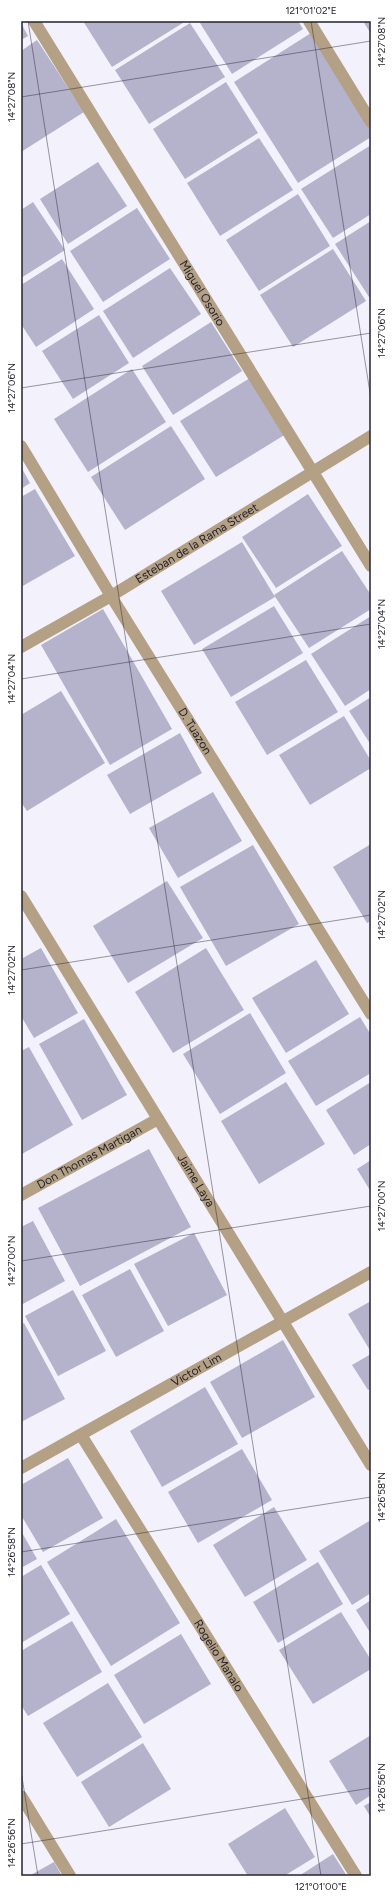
<svg xmlns="http://www.w3.org/2000/svg" width="392" height="1897" viewBox="0 0 392 1897" font-family="Figtree,sans-serif">
	<style>
		.building { fill: #b5b2cc }
		.lines { fill: none; stroke-linecap: round; stroke-linejoin: round }
		.minor { stroke: #b4a084; stroke-width: 12 }
		.ticks { fill: none; stroke: #24232d; stroke-width: 1; stroke-opacity: 0.45 }
		.labels { text-anchor: middle; dominant-baseline: central; stroke-width: 3; stroke-linejoin: round; paint-order: stroke }
		.street-label { font-size: 12px; fill: #24232d; stroke: #fff }
		.neatline { fill: none; stroke: #24232d; stroke-width: 1.5 }
		.ticks-label { font-size: 10px; text-anchor: middle; fill: #24232d }
	</style>
	<rect width="100%" height="100%" fill="#f2f1fc"/>
	<g class="building">
		<polygon points="83,21 186,21 112,67"/>
		<polygon points="202,21 298,21 303,29 232,74 200,23"/>
		<polygon points="363,21 371,21 371,34"/>
		<polygon points="21,23 28,36 21,40"/>
		<polygon points="190,23 225,77 149,124 115,70"/>
		<polygon points="311,33 371,128 371,137 298,183 234,82"/>
		<polygon points="37,40 84,112 21,152 21,51"/>
		<polygon points="226,82 258,133 185,179 153,129"/>
		<polygon points="259,138 293,190 220,236 187,183"/>
		<polygon points="371,145 371,214 333,238 301,189"/>
		<polygon points="98,162 127,206 68,244 40,199"/>
		<polygon points="298,194 330,246 259,291 226,240"/>
		<polygon points="33,202 65,250 21,278 21,210"/>
		<polygon points="137,208 170,259 103,302 70,251"/>
		<polygon points="371,221 371,295 369,297 335,244"/>
		<polygon points="333,249 366,301 293,347 260,295"/>
		<polygon points="62,259 94,309 36,347 21,324 21,285"/>
		<polygon points="170,268 201,314 133,358 103,311"/>
		<polygon points="99,315 129,363 73,399 42,351"/>
		<polygon points="211,322 242,371 173,415 142,366"/>
		<polygon points="132,369 166,422 88,472 54,419"/>
		<polygon points="250,378 286,434 216,477 180,421"/>
		<polygon points="171,426 205,479 125,530 91,477"/>
		<polygon points="21,467 30,483 21,489"/>
		<polygon points="35,489 75,556 21,587 21,497"/>
		<polygon points="308,494 342,546 276,588 242,537"/>
		<polygon points="242,542 275,597 194,645 161,591"/>
		<polygon points="342,551 371,595 371,609 309,648 274,595"/>
		<polygon points="274,606 303,653 231,697 202,649"/>
		<polygon points="103,609 172,729 110,765 41,645"/>
		<polygon points="371,616 371,689 345,706 311,654"/>
		<polygon points="306,660 338,712 267,755 235,702"/>
		<polygon points="61,691 105,763 27,811 21,802 21,715"/>
		<polygon points="371,697 371,745 349,711"/>
		<polygon points="344,716 371,761 371,768 310,805 279,755"/>
		<polygon points="180,733 202,773 130,814 107,775"/>
		<polygon points="213,792 242,841 178,878 149,828"/>
		<polygon points="371,844 371,921 367,923 333,867"/>
		<polygon points="253,845 299,924 226,966 180,887"/>
		<polygon points="167,881 203,938 128,983 93,926"/>
		<polygon points="41,948 78,1013 34,1038 21,1016 21,959"/>
		<polygon points="206,948 244,1010 173,1053 135,992"/>
		<polygon points="316,960 349,1014 286,1053 252,998"/>
		<polygon points="250,1013 286,1073 220,1114 183,1054"/>
		<polygon points="360,1017 371,1035 371,1073 316,1106 288,1061"/>
		<polygon points="84,1019 127,1095 82,1120 39,1044"/>
		<polygon points="29,1047 73,1125 22,1154 21,1051"/>
		<polygon points="286,1082 325,1144 259,1184 221,1121"/>
		<polygon points="371,1082 371,1144 354,1155 326,1110"/>
		<polygon points="149,1149 191,1227 80,1286 38,1208"/>
		<polygon points="371,1160 371,1192 357,1169"/>
		<polygon points="33,1221 65,1281 21,1305 21,1227"/>
		<polygon points="194,1233 227,1295 168,1326 134,1264"/>
		<polygon points="130,1269 164,1331 116,1357 82,1295"/>
		<polygon points="73,1290 106,1351 58,1376 25,1316"/>
		<polygon points="371,1301 371,1352 348,1314"/>
		<polygon points="24,1323 65,1399 21,1422 21,1324"/>
		<polygon points="283,1340 315,1397 242,1438 210,1382"/>
		<polygon points="371,1354 371,1388 368,1390 352,1365"/>
		<polygon points="205,1387 238,1444 162,1487 130,1431"/>
		<polygon points="242,1449 272,1500 198,1543 168,1492"/>
		<polygon points="68,1458 103,1518 43,1552 21,1515 21,1485"/>
		<polygon points="274,1507 307,1560 245,1597 213,1545"/>
		<polygon points="116,1519 180,1623 111,1666 47,1562"/>
		<polygon points="371,1520 371,1593 352,1605 319,1551"/>
		<polygon points="21,1531 37,1559 21,1568"/>
		<polygon points="318,1562 343,1604 278,1643 253,1602"/>
		<polygon points="41,1565 70,1614 21,1643 21,1577"/>
		<polygon points="371,1600 371,1634 356,1610"/>
		<polygon points="341,1612 371,1660 371,1669 313,1704 279,1650"/>
		<polygon points="72,1621 102,1672 28,1716 21,1705 21,1651"/>
		<polygon points="181,1634 211,1684 144,1724 114,1675"/>
		<polygon points="108,1683 142,1737 77,1777 43,1723"/>
		<polygon points="371,1735 371,1795 356,1805 329,1761"/>
		<polygon points="143,1743 171,1789 109,1827 81,1782"/>
		<polygon points="371,1802 371,1818 364,1806"/>
		<polygon points="285,1808 315,1857 284,1876 248,1876 228,1844"/>
		<polygon points="333,1854 347,1876 299,1876"/>
		<polygon points="54,1862 62,1876 29,1876"/>
	</g>
	<g class="lines">
		<g class="minor">
			<path id="s1" d="M34,21L371,566"/>
			<polyline points="309,21 371,122"/>
			<path id="s2" d="M21,446L111,596L371,1014"/>
			<path id="s3" d="M21,647L111,596L371,436"/>
			<path id="s4" d="M21,896L371,1465"/>
			<path id="s5" d="M21,1195L158,1119"/>
			<path id="s6" d="M81,1435L356,1876"/>
			<path id="s7" d="M21,1468L371,1272"/>
			<polyline points="21,1796 70,1876"/>
		</g>
	</g>
	<path class="ticks" d="M28,21L321,1876M311,21L371,399M21,97L371,41M21,388L371,333M21,679L371,624M21,970L371,915M21,1261L371,1206M21,1552L371,1497M21,1771L38,1876M21,1844L371,1788"/>
	<g class="labels">
		<g class="street-label">
			<text stroke="none"><textPath href="#s1" startOffset="320">Miguel Osorio</textPath></text>
			<text stroke="none"><textPath href="#s3" startOffset="204">Esteban de la Rama Street</textPath></text>
			<text stroke="none"><textPath href="#s2" startOffset="334">D. Tuazon</textPath></text>
			<text stroke="none"><textPath href="#s5" startOffset="78">Don Thomas Martigan</textPath></text>
			<text stroke="none"><textPath href="#s4" startOffset="334">Jaime Laya</textPath></text>
			<text stroke="none"><textPath href="#s7" startOffset="201">Victor Lim</textPath></text>
			<text stroke="none"><textPath href="#s6" startOffset="260">Rogelio Manalo</textPath></text>
		</g>
	</g>
	<rect width="392" height="1897" fill="none" stroke="#ffffff" stroke-width="44"/>
	<rect x="22" y="22" width="348" height="1853" class="neatline"/>
	<g class="ticks-label">
		<text x="311" y="14">121°01'02"E</text>
		<text transform="translate(381 42) rotate(-90)" y="4">14°27'08"N</text>
		<text transform="translate(11 97) rotate(-90)" y="4">14°27'08"N</text>
		<text transform="translate(381 333) rotate(-90)" y="4">14°27'06"N</text>
		<text transform="translate(11 388) rotate(-90)" y="4">14°27'06"N</text>
		<text transform="translate(381 624) rotate(-90)" y="4">14°27'04"N</text>
		<text transform="translate(11 679) rotate(-90)" y="4">14°27'04"N</text>
		<text transform="translate(381 915) rotate(-90)" y="4">14°27'02"N</text>
		<text transform="translate(11 970) rotate(-90)" y="4">14°27'02"N</text>
		<text transform="translate(381 1206) rotate(-90)" y="4">14°27'00"N</text>
		<text transform="translate(11 1261) rotate(-90)" y="4">14°27'00"N</text>
		<text transform="translate(381 1497) rotate(-90)" y="4">14°26'58"N</text>
		<text transform="translate(11 1552) rotate(-90)" y="4">14°26'58"N</text>
		<text transform="translate(381 1788) rotate(-90)" y="4">14°26'56"N</text>
		<text transform="translate(11 1843) rotate(-90)" y="4">14°26'56"N</text>
		<text x="321" y="1890">121°01'00"E</text>
	</g>
</svg>
